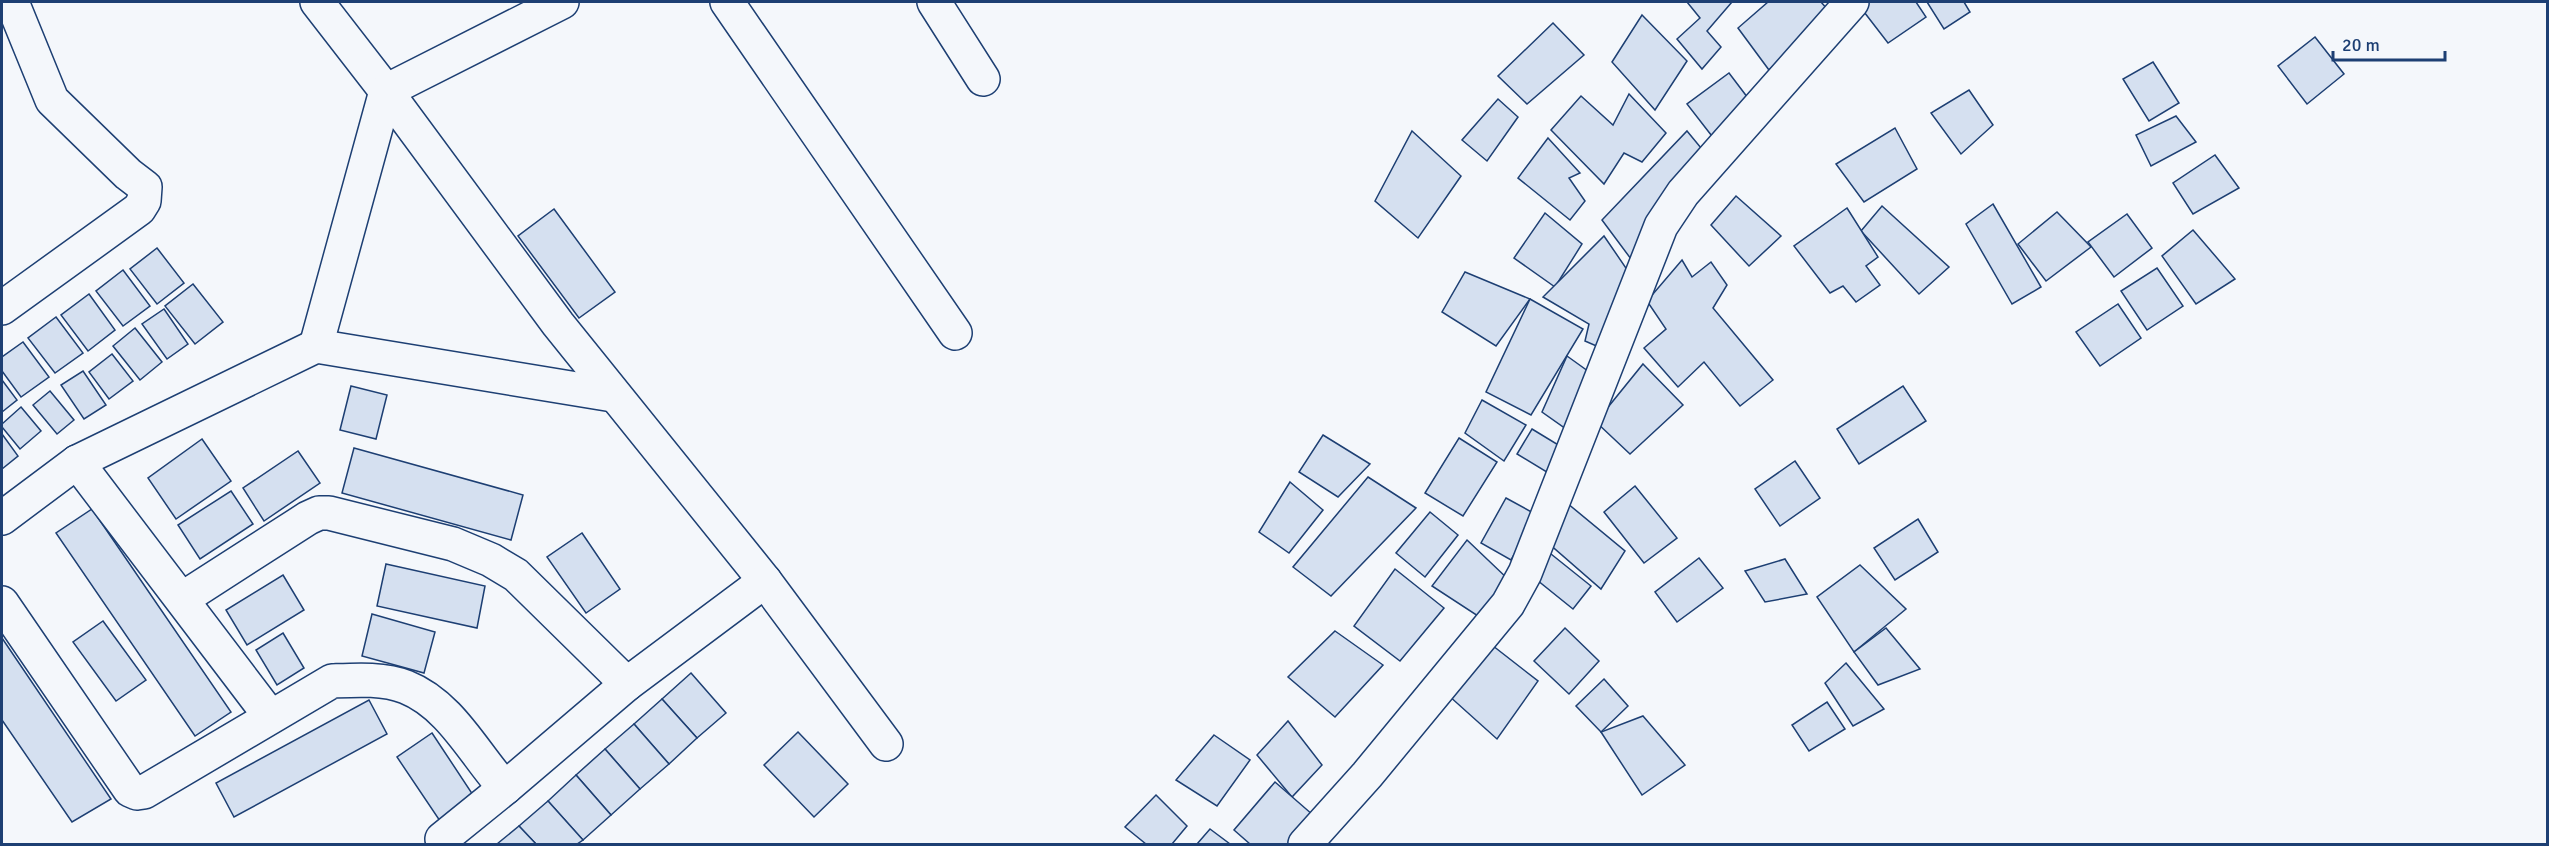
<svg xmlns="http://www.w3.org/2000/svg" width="2549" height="846" viewBox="0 0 2549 846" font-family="Signika,sans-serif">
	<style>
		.building { fill: #d5e0f0; stroke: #1d3f73; stroke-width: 1.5 }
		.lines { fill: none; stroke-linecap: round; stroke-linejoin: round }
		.minor-casing { stroke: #1d3f73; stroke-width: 36 }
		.minor { stroke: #f4f7fb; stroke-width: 33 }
	</style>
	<rect width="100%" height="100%" fill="#f4f7fb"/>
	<g class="building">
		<polygon points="1687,2 1732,2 1707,31 1721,47 1702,69 1677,39 1700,18"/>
		<polygon points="1768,2 1821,2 1828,10 1769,70 1738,28"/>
		<polygon points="1867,2 1916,2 1926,17 1888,43 1861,8"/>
		<polygon points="1927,2 1964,2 1970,12 1944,29"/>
		<polygon points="1642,15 1687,61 1655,110 1612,62"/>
		<polygon points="1553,23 1584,55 1527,104 1498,76"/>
		<polygon points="2315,37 2344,74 2307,104 2278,66"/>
		<polygon points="2153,62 2179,103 2149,121 2123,79"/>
		<polygon points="1729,73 1751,102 1715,140 1687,104"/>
		<polygon points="1969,90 1993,125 1961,154 1931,113"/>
		<polygon points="1629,94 1666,133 1642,162 1624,153 1604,184 1551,130 1581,96 1613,125"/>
		<polygon points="1498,99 1518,117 1487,161 1462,140"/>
		<polygon points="2176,116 2196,142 2151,166 2136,135"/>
		<polygon points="1895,128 1917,169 1864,202 1836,164"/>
		<polygon points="1412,131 1461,176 1418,238 1375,201"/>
		<polygon points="1687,131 1706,154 1634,263 1602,220"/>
		<polygon points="1548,138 1580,173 1569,178 1585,201 1570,220 1518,178"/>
		<polygon points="2215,155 2239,188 2193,214 2173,183"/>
		<polygon points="1736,196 1781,236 1749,266 1711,225"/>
		<polygon points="1993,204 2041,287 2012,304 1966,224"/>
		<polygon points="1882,206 1949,267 1919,294 1861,231"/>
		<polygon points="1847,208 1878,257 1866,266 1880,285 1856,302 1843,286 1830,293 1794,246"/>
		<polygon points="554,209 615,292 579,318 518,236"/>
		<polygon points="2057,212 2091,247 2046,281 2018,244"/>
		<polygon points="1545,213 1582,244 1555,287 1514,258"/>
		<polygon points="2127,214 2152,248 2114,277 2088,242"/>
		<polygon points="2193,230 2235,279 2196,304 2162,256"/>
		<polygon points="1604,236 1628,271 1601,348 1585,341 1589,324 1543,297"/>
		<polygon points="157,248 184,283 157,304 130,269"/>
		<polygon points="1682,260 1692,277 1711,262 1727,285 1713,308 1773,380 1740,406 1704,362 1678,387 1644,348 1666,329 1647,301"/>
		<polygon points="2157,268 2183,306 2147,330 2121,291"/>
		<polygon points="123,270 150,306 123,326 96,291"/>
		<polygon points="1465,272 1530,299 1496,346 1442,312"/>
		<polygon points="193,284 223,322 195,344 165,306"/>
		<polygon points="89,294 115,330 88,351 61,315"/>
		<polygon points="1530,299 1583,329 1531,415 1486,392"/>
		<polygon points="2118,304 2141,338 2100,366 2076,332"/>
		<polygon points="164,309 188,344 167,359 142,324"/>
		<polygon points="56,317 83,353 55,373 28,338"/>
		<polygon points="135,328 162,362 140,380 113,346"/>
		<polygon points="23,342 49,377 21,397 2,371 2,357"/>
		<polygon points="112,354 133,381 109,399 89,372"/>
		<polygon points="1567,356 1592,374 1569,431 1542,412"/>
		<polygon points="1643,364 1683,405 1630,454 1596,422"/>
		<polygon points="83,371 106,405 84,419 61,385"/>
		<polygon points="2,380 17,400 2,412"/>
		<polygon points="351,386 387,395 376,439 340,430"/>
		<polygon points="1903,386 1926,421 1859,464 1837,429"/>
		<polygon points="50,391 74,420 57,434 33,405"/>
		<polygon points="1482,400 1526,425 1504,461 1465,433"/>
		<polygon points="21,407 41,431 20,449 2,427 2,424"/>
		<polygon points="1532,429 1565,449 1550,474 1517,454"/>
		<polygon points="2,434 18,456 2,469"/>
		<polygon points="1323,435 1370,464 1338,497 1299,472"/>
		<polygon points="1459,438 1497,462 1463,516 1425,493"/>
		<polygon points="202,439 231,481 176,519 148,478"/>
		<polygon points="354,448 523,495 511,540 342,493"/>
		<polygon points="298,451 320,483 264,521 243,488"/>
		<polygon points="1795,461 1820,498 1780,526 1755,489"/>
		<polygon points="1368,477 1416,508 1331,596 1293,567"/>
		<polygon points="1290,482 1323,510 1289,553 1259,532"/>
		<polygon points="1635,486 1677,538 1644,563 1604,512"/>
		<polygon points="231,491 253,524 200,559 178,525"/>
		<polygon points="1506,498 1537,515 1511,560 1481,543"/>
		<polygon points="1567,503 1625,551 1601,589 1547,542"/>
		<polygon points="92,509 231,712 195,736 56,533"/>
		<polygon points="1430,512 1458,535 1425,577 1396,553"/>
		<polygon points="1918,519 1938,552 1895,580 1874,548"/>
		<polygon points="582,533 620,589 586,613 547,557"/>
		<polygon points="1467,540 1509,580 1481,618 1432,586"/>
		<polygon points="1546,550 1591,586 1573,609 1537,580"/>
		<polygon points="1699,558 1723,588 1677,622 1655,592"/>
		<polygon points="1785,559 1807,594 1765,602 1745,571"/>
		<polygon points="386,564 485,586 477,628 377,606"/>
		<polygon points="1860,565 1906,609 1854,652 1817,597"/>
		<polygon points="1395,569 1444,608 1400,661 1354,626"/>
		<polygon points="283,575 304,610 247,645 226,610"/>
		<polygon points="372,614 435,632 424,673 362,656"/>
		<polygon points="103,621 146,680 116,701 73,642"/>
		<polygon points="1565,628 1599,661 1569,694 1534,661"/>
		<polygon points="1886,628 1920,669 1878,685 1854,652"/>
		<polygon points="1335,631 1383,665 1335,717 1288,677"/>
		<polygon points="283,633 304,668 277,685 256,650"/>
		<polygon points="2,638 111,799 72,822 2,720"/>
		<polygon points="1488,642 1538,681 1497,739 1448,695"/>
		<polygon points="1846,663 1884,709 1853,726 1825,683"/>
		<polygon points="691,673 726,713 697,738 662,699"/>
		<polygon points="1604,679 1628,706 1601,732 1576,706"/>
		<polygon points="662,699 697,738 669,764 634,724"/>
		<polygon points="369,700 387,734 234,817 216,783"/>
		<polygon points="1827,702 1845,729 1809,751 1792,725"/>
		<polygon points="1643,716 1685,765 1642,795 1601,732"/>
		<polygon points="1288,721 1322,765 1292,797 1257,755"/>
		<polygon points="634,724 669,764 640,789 605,749"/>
		<polygon points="798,732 848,784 814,817 764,765"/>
		<polygon points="432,733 475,798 440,821 397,757"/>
		<polygon points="1214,735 1250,760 1217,806 1176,780"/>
		<polygon points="605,749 640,789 611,815 576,775"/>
		<polygon points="576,775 611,815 583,840 548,801"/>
		<polygon points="1275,782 1313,815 1288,844 1250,844 1234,830"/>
		<polygon points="1156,795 1187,826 1172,844 1146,844 1125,827"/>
		<polygon points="548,801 583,840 577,844 536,844 519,826"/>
		<polygon points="519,826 536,844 497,844"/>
		<polygon points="1210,829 1230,844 1197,844"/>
	</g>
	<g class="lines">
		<g class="minor-casing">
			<g id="minor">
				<polyline points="317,2 386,91 558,324 765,581 886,744"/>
				<polyline points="727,2 955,333"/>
				<polyline points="934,2 983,79"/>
				<polyline points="2,308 139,209 144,201 145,187 128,174 52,100 12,2"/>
				<polyline points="316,346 386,91 562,2"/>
				<polyline points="77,462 270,716"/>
				<polyline points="2,518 77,462 316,346 613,395"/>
				<polyline points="182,599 308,518 319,513 329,513 453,544 491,560 516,575 627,684 765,581"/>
				<path d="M2,603L130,790L137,793L144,792L332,681C355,680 383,678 406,687C451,705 474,754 505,788L627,684"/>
				<polyline points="442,839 505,788"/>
				<polyline points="1305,844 1367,775 1508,604 1525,573 1661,226 1683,193 1852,2"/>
			</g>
		</g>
		<use href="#minor" class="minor"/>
	</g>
	<rect width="2549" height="846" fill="none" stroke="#1d3f73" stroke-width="6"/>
	<path d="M2333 51v9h112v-9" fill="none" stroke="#1d3f73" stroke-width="3"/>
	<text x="2342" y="51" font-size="18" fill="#1d3f73" stroke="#f4f7fb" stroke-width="4.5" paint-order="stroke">20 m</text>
</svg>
